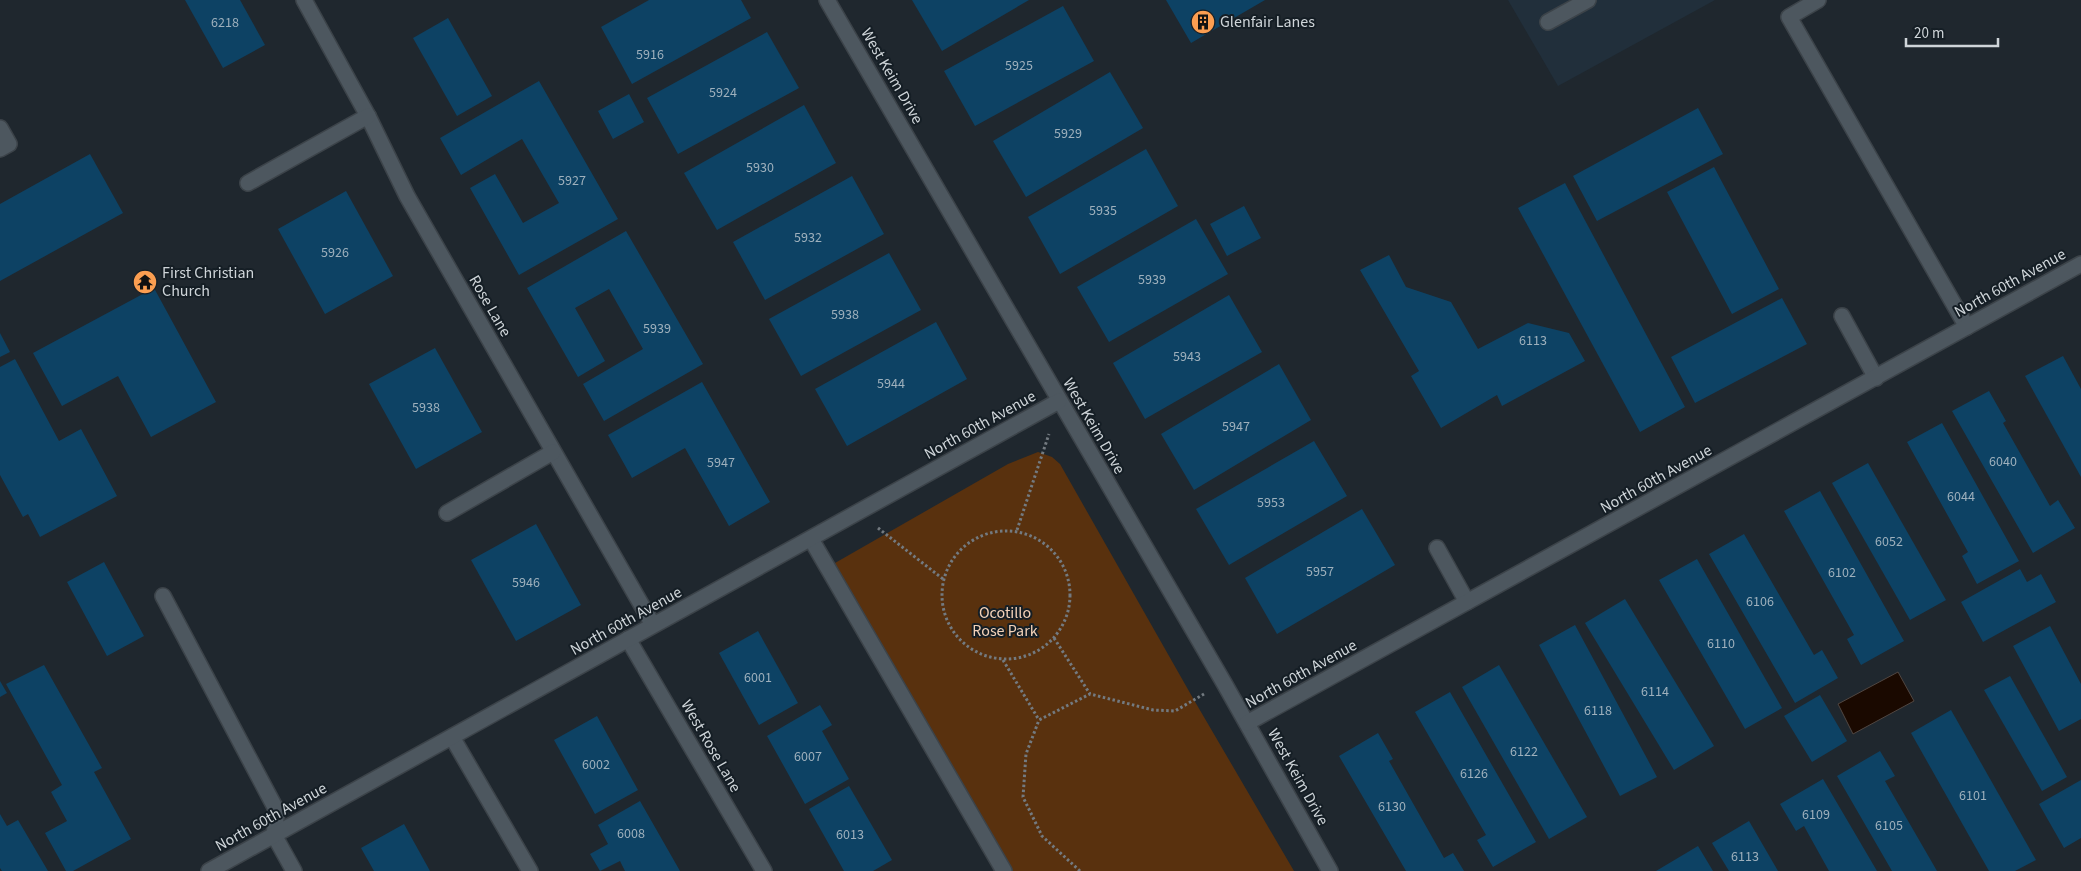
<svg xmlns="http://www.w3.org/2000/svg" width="2081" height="871" viewBox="0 0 2081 871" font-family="'Source Sans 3',sans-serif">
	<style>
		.built { fill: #212f3b }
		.green { fill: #59310e }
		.water { fill: #1a0900; stroke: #504641 }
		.building { fill: #0d4264 }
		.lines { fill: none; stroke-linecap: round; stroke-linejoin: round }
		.minor-casing { stroke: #3c4349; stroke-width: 18 }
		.path { stroke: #737a80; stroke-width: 3; stroke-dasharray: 2.5 2.5; stroke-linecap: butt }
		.minor { stroke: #4d575f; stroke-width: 15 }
		.labels { text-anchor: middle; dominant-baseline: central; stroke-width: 4; stroke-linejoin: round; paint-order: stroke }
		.number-label { font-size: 14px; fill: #9eb0bc }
		.poi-label { font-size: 16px; fill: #cfd5d9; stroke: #151e25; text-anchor: start }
		.street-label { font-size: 16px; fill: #cfd5d9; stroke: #151e25 }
		.park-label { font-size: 16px; fill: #f4d2b8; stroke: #151e25 }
	</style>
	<rect width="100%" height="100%" fill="#1f272e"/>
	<polygon class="built" points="1508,0 1715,0 1558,86"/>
	<polygon class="green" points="1038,452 1052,457 1060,464 1194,700 1294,871 1004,871 828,567 1008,464"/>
	<polygon class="water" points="1898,672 1914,701 1853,734 1838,704"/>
	<g class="building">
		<polygon points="185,0 240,0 265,45 223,68"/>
		<polygon points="649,0 741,0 751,18 632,84 601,27"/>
		<polygon points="912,0 1029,0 942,51"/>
		<polygon points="1166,0 1265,0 1191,43"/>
		<polygon points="1063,6 1094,61 975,126 944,71"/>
		<polygon points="448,18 492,96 457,116 413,38"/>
		<polygon points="767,32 799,88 678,154 647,98"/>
		<polygon points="1110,72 1143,128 1026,197 993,141"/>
		<polygon points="539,81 618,219 519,275 470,188 495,174 523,223 559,203 522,139 461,175 440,138"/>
		<polygon points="629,94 644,122 613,139 598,111"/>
		<polygon points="804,105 836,163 717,230 684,173"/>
		<polygon points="1698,108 1723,154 1597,221 1573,176"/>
		<polygon points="1146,149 1178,206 1060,274 1028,217"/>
		<polygon points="90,154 123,213 0,281 0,204"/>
		<polygon points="1714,167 1779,289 1732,314 1667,192"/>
		<polygon points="852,176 884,234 765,300 733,242"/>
		<polygon points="1565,183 1685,407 1640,432 1518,208"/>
		<polygon points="346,191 393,276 325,314 278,229"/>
		<polygon points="1244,206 1261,238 1227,256 1210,224"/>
		<polygon points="1196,219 1228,274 1109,342 1077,287"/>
		<polygon points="626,231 703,364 604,421 583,384 643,349 609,289 575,308 605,361 578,377 527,288"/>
		<polygon points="889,253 921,310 801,376 769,319"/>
		<polygon points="1389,255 1406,287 1451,302 1478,349 1528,323 1569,333 1585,361 1502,406 1497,395 1441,428 1411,376 1419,371 1360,270"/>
		<polygon points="154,288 216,402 151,437 118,376 62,406 33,353"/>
		<polygon points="1229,295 1262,352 1145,419 1113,363"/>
		<polygon points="1782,298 1807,344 1695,403 1671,357"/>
		<polygon points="936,322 967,379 847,446 815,389"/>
		<polygon points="0,333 10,352 0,357"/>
		<polygon points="435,348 482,432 416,469 369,384"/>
		<polygon points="2063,356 2081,389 2081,477 2025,376"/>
		<polygon points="15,359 59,441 81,429 117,496 40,537 28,514 23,517 0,475 0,367"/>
		<polygon points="1279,364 1311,420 1194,490 1161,434"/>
		<polygon points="702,382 770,502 729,526 685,448 632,478 608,435"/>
		<polygon points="1989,391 2006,421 2003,423 2050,506 2058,500 2075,528 2033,553 1952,411"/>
		<polygon points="1942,423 2019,561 1977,584 1962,556 1968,552 1907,442"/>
		<polygon points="1314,441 1347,496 1229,565 1196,509"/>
		<polygon points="1868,463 1946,600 1910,620 1832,483"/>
		<polygon points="1820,491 1904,641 1861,665 1847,639 1854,635 1784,511"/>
		<polygon points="1362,509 1395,565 1277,634 1245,578"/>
		<polygon points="536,524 581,605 516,641 471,560"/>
		<polygon points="1744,534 1814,655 1822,650 1838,678 1795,703 1709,554"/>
		<polygon points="1697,559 1782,708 1745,729 1659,580"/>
		<polygon points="104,562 144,636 107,656 67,582"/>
		<polygon points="2020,569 2027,582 2041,574 2056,602 1983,642 1961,602"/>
		<polygon points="1625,599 1714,746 1674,770 1585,623"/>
		<polygon points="1575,625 1657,777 1620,796 1539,645"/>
		<polygon points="2050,626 2081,684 2081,719 2059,731 2013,646"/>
		<polygon points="758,631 798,703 759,725 719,653"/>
		<polygon points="44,665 102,768 94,772 131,839 73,871 66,871 45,833 67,821 51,792 62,785 6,684"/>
		<polygon points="1499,665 1587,817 1549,839 1462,687"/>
		<polygon points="2010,676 2067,777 2042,791 1984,690"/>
		<polygon points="0,681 7,693 0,697"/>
		<polygon points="1450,692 1536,842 1493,867 1477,840 1486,835 1415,712"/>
		<polygon points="1820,695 1847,741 1812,762 1784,716"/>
		<polygon points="820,705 832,725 822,731 849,779 805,804 767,736"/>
		<polygon points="1951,710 2036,860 2015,871 1989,871 1911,733"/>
		<polygon points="597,716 638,790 595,814 554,740"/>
		<polygon points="1378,733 1393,759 1389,761 1444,858 1453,853 1464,871 1406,871 1339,756"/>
		<polygon points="1880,751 1895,776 1885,781 1937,871 1892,871 1837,776"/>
		<polygon points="1823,779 1877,871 1829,871 1804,826 1796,831 1780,804"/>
		<polygon points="2081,780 2081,838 2064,848 2039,804"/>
		<polygon points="849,786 892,860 873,871 844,871 809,809"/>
		<polygon points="640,801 680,871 625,871 620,861 600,871 590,854 608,844 598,825"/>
		<polygon points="0,814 7,826 18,820 48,871 2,871 0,868"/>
		<polygon points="1749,821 1778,871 1729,871 1712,843"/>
		<polygon points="404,824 430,871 374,871 361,848"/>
		<polygon points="1698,846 1713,871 1656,871"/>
	</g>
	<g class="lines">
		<g class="minor-casing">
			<g id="minor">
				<polyline points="304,0 368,116 407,196 653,625"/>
				<polyline points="827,0 1224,683 1330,871"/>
				<polyline points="1818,0 1789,17 1967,327"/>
				<polyline points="1548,22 1588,0"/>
				<polyline points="0,128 9,144 0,149"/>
				<polyline points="248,183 368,116"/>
				<polyline points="1842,316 1876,378"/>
				<polyline points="447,513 553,452"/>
				<polyline points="811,539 1004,871"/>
				<polyline points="1437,548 1467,602"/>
				<polyline points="163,596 277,811 274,835 294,871"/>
				<polyline points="628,639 764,871"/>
				<polyline points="1247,723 2081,264"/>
				<polyline points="452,737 530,871"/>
				<polyline points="209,871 1059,401"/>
			</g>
		</g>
		<g class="path">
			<polyline points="878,528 943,579"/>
			<polyline points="1017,530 1049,434"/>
			<circle cx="1006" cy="595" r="64"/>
			<polyline points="1054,638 1090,694"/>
			<polyline points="1003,660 1039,720"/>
			<polyline points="1080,871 1042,836 1023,797 1026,754 1039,720 1090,694 1153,710 1175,711 1204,694"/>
		</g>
		<use href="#minor" class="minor"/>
	</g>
	<defs>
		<g id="building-disc" transform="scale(1.25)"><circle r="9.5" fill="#fb9e51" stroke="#151e25"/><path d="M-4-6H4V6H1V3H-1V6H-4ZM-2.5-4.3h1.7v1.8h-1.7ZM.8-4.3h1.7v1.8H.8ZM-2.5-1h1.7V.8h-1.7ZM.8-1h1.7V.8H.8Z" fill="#111"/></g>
		<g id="temple-disc" transform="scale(1.25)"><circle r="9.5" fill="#fb9e51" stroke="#151e25"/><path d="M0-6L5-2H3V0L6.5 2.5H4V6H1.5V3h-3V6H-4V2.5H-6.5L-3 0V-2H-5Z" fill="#111"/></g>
	</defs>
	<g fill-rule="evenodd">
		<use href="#building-disc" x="1203" y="22"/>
		<use href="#temple-disc" x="145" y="282"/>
	</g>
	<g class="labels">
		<g class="number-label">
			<text x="225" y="23">6218</text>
			<text x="650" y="55">5916</text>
			<text x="1019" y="66">5925</text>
			<text x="723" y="93">5924</text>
			<text x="1068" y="134">5929</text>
			<text x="760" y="168">5930</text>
			<text x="572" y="181">5927</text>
			<text x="1103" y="211">5935</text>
			<text x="808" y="238">5932</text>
			<text x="335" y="253">5926</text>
			<text x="1152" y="280">5939</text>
			<text x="845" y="315">5938</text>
			<text x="657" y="329">5939</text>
			<text x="1533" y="341">6113</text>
			<text x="1187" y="357">5943</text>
			<text x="891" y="384">5944</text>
			<text x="426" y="408">5938</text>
			<text x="1236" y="427">5947</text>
			<text x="2003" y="462">6040</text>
			<text x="721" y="463">5947</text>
			<text x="1961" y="497">6044</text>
			<text x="1271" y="503">5953</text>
			<text x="1889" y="542">6052</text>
			<text x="1320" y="572">5957</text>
			<text x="1842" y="573">6102</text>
			<text x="526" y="583">5946</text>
			<text x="1760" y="602">6106</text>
			<text x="1721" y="644">6110</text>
			<text x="758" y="678">6001</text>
			<text x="1655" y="692">6114</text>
			<text x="1598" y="711">6118</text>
			<text x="1524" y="752">6122</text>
			<text x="808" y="757">6007</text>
			<text x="596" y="765">6002</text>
			<text x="1474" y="774">6126</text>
			<text x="1973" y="796">6101</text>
			<text x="1392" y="807">6130</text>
			<text x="1816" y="815">6109</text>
			<text x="1889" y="826">6105</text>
			<text x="631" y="834">6008</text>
			<text x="850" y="835">6013</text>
			<text x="1745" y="857">6113</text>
		</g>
		<g class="poi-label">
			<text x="1220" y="22">Glenfair Lanes</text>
			<text x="162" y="273">First Christian<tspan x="162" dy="18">Church</tspan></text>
		</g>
		<g class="street-label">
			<text transform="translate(892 76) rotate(60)">West Keim Drive</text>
			<text transform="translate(2010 283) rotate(-29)">North 60th Avenue</text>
			<text transform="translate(490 306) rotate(60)">Rose Lane</text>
			<text transform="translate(980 425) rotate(-29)">North 60th Avenue</text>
			<text transform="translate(1094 426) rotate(60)">West Keim Drive</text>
			<text transform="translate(1656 479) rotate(-29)">North 60th Avenue</text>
			<text transform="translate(626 621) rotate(-29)">North 60th Avenue</text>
			<text transform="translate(1301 674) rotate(-29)">North 60th Avenue</text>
			<text transform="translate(711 746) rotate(60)">West Rose Lane</text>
			<text transform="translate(1298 777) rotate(61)">West Keim Drive</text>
			<text transform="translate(271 817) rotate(-29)">North 60th Avenue</text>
		</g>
		<g class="park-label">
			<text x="1005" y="613">Ocotillo<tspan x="1005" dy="18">Rose Park</tspan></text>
		</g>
	</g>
	<path d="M1906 38v8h92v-8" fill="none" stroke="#cfd5d9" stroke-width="2.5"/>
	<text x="1914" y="38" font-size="15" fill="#cfd5d9" stroke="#151e25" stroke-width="4" paint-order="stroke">20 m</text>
</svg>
